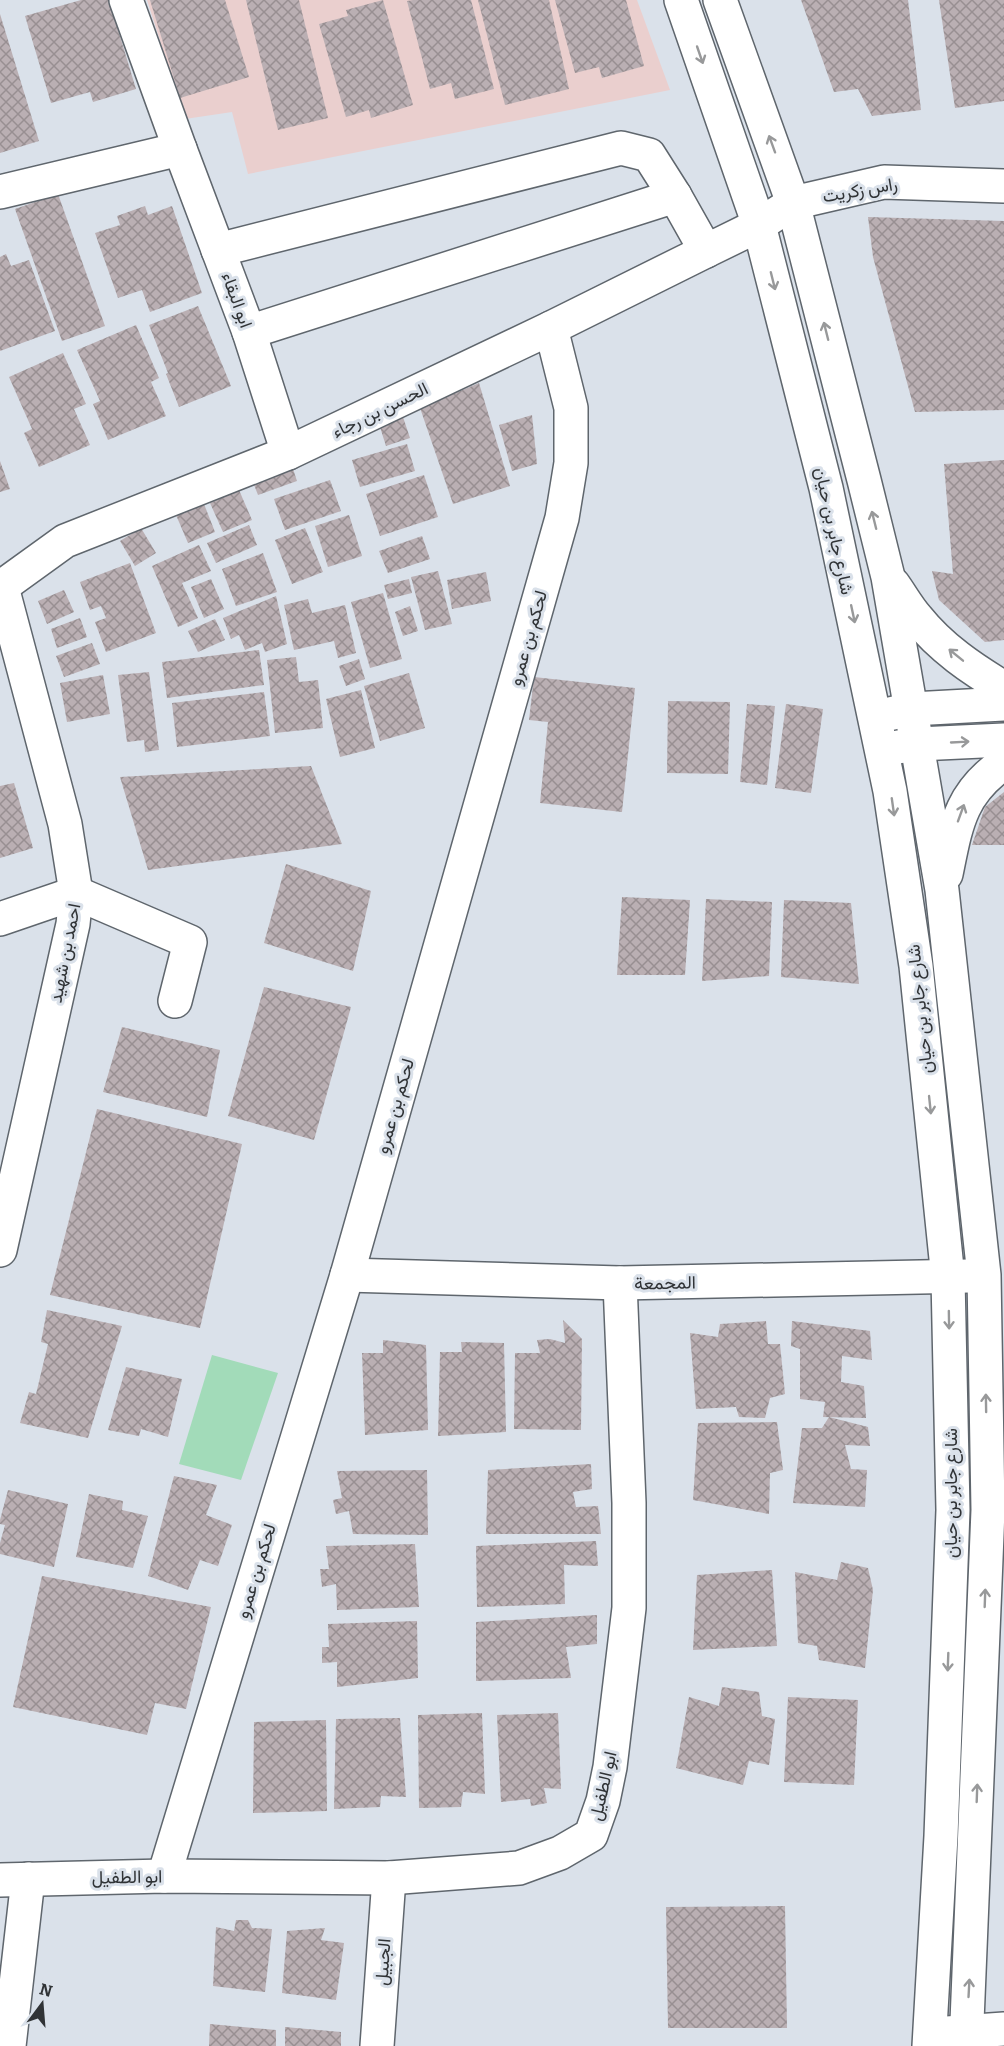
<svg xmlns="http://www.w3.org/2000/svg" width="1004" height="2046" viewBox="0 0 1004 2046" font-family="Bitter,Vazirmatn,serif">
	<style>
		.education { fill: #eacfce }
		.green { fill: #a2dbb9 }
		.building { fill: url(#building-cross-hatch) }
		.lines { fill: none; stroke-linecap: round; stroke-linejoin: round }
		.minor-casing { stroke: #5f666d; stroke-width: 36 }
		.minor { stroke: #fff; stroke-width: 33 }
		.oneway { stroke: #98999a }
		.labels { text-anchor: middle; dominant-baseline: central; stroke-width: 6; stroke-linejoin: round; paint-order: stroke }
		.street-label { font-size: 18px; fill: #303336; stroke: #dae1ea }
	</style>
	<defs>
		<pattern id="building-cross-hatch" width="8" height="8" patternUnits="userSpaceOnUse" patternTransform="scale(1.5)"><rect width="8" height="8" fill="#baafb3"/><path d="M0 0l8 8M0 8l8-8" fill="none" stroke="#988f92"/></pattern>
	</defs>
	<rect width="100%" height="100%" fill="#dae1ea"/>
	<polygon class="education" points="147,0 637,0 670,90 248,174 232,112 185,119"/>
	<polygon class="green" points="212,1355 278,1373 241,1480 179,1464"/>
	<g class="building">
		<polygon points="81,0 109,0 136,89 93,102 90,92 51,103 25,16"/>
		<polygon points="150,0 225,0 249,77 180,98"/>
		<polygon points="246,0 299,0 328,118 278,130"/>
		<polygon points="383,0 413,105 371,118 369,110 346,117 319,24 348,16 346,10"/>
		<polygon points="413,0 471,0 494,89 455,99 451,83 430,89 407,1"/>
		<polygon points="478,0 549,0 569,89 505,105"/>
		<polygon points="555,0 626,0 644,66 602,78 599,67 575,73"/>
		<polygon points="801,0 908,0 921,110 872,116 858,89 834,92"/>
		<polygon points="939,0 1004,0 1004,101 955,108"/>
		<polygon points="0,14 39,141 0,153"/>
		<polygon points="58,194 105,326 62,341 15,209"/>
		<polygon points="145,206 148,215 172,206 202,293 150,312 142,290 118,298 95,233 120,225 117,216"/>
		<polygon points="868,217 1004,221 1004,410 915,412 873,257"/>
		<polygon points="6,254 11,266 29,260 55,331 0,351 0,257"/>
		<polygon points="198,306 231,386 179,407 166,374 168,373 149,325"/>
		<polygon points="136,325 159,378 151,382 166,416 108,440 93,404 100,401 77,350"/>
		<polygon points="63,353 86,404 74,409 90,445 39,467 24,433 32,429 9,377"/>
		<polygon points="479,383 510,486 453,504 420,408"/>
		<polygon points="532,415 537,464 512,471 499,425"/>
		<polygon points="403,417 410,438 386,446 379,424"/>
		<polygon points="407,444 415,471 360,487 352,460"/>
		<polygon points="1004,460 1004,640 985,642 939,600 932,571 953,574 944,464"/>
		<polygon points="0,461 10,489 0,492"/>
		<polygon points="291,463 297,481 258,495 251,477"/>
		<polygon points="424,475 438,517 380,536 366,494"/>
		<polygon points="330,480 341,511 285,530 274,499"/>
		<polygon points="239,490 252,520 223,532 210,503"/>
		<polygon points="204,504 215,532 188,543 176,515"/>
		<polygon points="349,515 362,556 328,567 315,526"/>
		<polygon points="249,525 257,545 216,563 207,543"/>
		<polygon points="141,528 156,553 135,566 120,541"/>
		<polygon points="305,528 323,572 292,584 275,540"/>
		<polygon points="422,536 430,559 388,573 379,551"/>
		<polygon points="199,545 211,571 182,583 198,618 178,627 152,566"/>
		<polygon points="263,553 277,592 236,606 222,569"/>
		<polygon points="130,563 156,633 106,652 95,622 106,618 101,606 90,610 80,582"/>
		<polygon points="438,571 452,624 425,630 411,577"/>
		<polygon points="486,572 491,601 452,609 447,580"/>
		<polygon points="211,579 224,609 204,618 191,587"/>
		<polygon points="409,579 412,593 388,599 384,585"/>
		<polygon points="64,590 74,612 47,624 38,601"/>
		<polygon points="383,593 402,659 370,668 351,602"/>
		<polygon points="276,596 287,644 265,652 262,643 245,650 239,635 231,639 223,618"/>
		<polygon points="308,599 312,613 345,605 356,653 338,658 334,641 294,650 284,605"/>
		<polygon points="410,606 418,631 403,636 395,612"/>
		<polygon points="80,618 87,637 57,648 51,629"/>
		<polygon points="215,619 225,640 198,652 188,631"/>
		<polygon points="92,643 100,664 64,677 56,656"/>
		<polygon points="259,650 264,685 167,698 162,662"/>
		<polygon points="296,657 299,682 318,680 323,728 275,733 267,660"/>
		<polygon points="359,659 365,679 346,686 339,666"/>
		<polygon points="149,672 159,750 145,752 144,740 127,742 118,675"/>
		<polygon points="409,673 425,728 380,741 364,686"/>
		<polygon points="103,675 110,714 67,722 60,683"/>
		<polygon points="534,677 635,688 622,812 540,803 548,722 529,720"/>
		<polygon points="361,690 375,748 340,757 326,699"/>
		<polygon points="264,692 270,736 177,747 172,703"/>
		<polygon points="668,701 730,702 728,774 667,773"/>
		<polygon points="747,704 775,706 767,785 740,782"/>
		<polygon points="786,704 823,709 811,793 775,788"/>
		<polygon points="311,766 342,844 148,870 120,777"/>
		<polygon points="14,783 33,848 0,858 0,786"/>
		<polygon points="1004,792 1004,845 972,845 985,807"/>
		<polygon points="286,864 371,891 353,971 264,943"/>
		<polygon points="622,897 690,900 685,975 617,975"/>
		<polygon points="706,899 772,902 769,976 702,981"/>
		<polygon points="784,900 851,903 859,984 781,977"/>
		<polygon points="264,987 351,1007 314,1140 228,1116"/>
		<polygon points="122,1027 220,1050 207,1117 103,1092"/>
		<polygon points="97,1109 242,1144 200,1328 50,1295"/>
		<polygon points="47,1310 122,1326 88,1438 20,1423 29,1392 36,1394 48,1344 41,1342"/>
		<polygon points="563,1320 582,1339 581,1430 514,1429 515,1353 540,1353 537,1340 550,1339 565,1343"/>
		<polygon points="766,1321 768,1344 780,1344 785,1394 770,1398 765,1418 739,1417 736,1407 696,1409 690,1333 718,1337 720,1324"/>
		<polygon points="792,1321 870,1331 872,1360 842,1356 841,1382 864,1386 866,1418 823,1417 825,1402 800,1399 800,1349 791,1346"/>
		<polygon points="383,1340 426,1345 428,1430 365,1435 362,1353 383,1353"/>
		<polygon points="461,1342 504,1343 506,1432 438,1436 440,1352 462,1352"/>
		<polygon points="126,1367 182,1379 168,1437 141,1429 139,1436 108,1430"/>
		<polygon points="829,1417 868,1427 870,1446 845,1445 851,1469 867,1470 865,1507 793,1503 802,1428 822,1428"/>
		<polygon points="777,1422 783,1470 770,1473 769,1514 693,1500 698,1423"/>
		<polygon points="591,1464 592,1489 573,1492 576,1507 598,1506 601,1534 486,1534 488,1470"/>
		<polygon points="427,1470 428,1535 353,1534 349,1511 336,1514 333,1500 342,1498 337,1471"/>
		<polygon points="174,1476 217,1485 206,1515 232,1525 218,1566 200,1560 188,1590 148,1576"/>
		<polygon points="8,1490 68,1504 54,1567 0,1554 0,1543 5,1525 0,1524 0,1520"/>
		<polygon points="89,1494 123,1501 122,1510 148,1516 133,1568 76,1557"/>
		<polygon points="596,1541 598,1566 564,1565 565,1604 477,1607 476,1546"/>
		<polygon points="415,1544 419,1607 337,1610 336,1584 322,1587 320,1569 329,1569 326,1546"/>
		<polygon points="841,1562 868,1568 873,1590 865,1668 819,1660 817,1646 798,1643 795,1572 837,1580"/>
		<polygon points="772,1570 777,1646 693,1650 697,1575"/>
		<polygon points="42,1576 211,1607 186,1709 155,1703 147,1735 13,1707"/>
		<polygon points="597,1615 597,1644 566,1647 571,1678 476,1681 476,1622"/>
		<polygon points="417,1621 418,1678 337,1687 337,1662 322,1663 322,1647 329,1647 328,1624"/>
		<polygon points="722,1687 759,1692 762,1716 775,1719 769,1765 749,1761 743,1785 676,1768 689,1697 719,1706"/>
		<polygon points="788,1697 858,1700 854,1785 784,1782"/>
		<polygon points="482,1713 485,1794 463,1792 461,1807 419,1808 418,1715"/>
		<polygon points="558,1713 561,1789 544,1788 547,1803 531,1806 530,1799 501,1802 497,1715"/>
		<polygon points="400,1718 406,1797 381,1796 380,1807 334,1809 336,1719"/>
		<polygon points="326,1720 327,1811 253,1813 254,1722"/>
		<polygon points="785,1906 787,2028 668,2028 666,1907"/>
		<polygon points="236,1920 248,1920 252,1928 272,1929 265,1992 213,1986 216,1927 234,1931"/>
		<polygon points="325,1928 321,1940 344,1943 336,2000 282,1993 287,1931"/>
		<polygon points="210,2024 276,2030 276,2046 209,2046"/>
		<polygon points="285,2027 341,2032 341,2046 285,2046"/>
	</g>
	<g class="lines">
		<g class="minor-casing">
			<g id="minor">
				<polyline points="126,0 180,149 249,332 288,453"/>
				<polyline points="681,0 759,225 826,488 890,791 916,966 948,1278 953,1510 941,1836 929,2046"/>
				<polyline points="720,0 793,203 864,480 888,577 942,890 984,1275 988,1510 966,2046"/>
				<polyline points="0,192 180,149"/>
				<polyline points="218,250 621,148 649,155 675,196 706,251"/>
				<polyline points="249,332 675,196"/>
				<path d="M893,584C901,595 908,608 917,618C941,648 972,669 1004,688"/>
				<polyline points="0,588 65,541 288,453 551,328 706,251 759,225 793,203 884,182 1004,186"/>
				<polyline points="889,714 912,709 1004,704"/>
				<polyline points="898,747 918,744 1004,740"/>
				<path d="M946,874C956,825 960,793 1004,763"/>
				<polyline points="0,919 76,893 190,942 175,1001"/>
				<polyline points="0,1250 73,924 76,893 65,824 2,587"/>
				<polyline points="347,1275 620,1283 969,1276"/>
				<polyline points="164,1876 347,1275 562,518 571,463 571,408 551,328"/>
				<polyline points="0,1880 164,1876 389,1878 519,1868 560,1853 591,1835 603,1801 610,1767 629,1608 629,1503 620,1283"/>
				<polyline points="947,2033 1004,2029"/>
				<polyline points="9,2046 28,1879"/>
				<polyline points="377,2046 389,1878"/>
			</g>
		</g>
		<use href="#minor" class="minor"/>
	</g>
	<defs><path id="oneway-shaft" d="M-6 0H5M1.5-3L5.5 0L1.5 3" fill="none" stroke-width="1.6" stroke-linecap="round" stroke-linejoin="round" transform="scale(1.5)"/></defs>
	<g class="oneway">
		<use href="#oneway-shaft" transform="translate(700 55) rotate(71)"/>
		<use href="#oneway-shaft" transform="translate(772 144) rotate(-110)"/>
		<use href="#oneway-shaft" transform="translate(773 281) rotate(76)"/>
		<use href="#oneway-shaft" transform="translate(826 331) rotate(-104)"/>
		<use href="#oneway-shaft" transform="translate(874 520) rotate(-104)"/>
		<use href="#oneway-shaft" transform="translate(853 614) rotate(78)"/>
		<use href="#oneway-shaft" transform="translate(956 655) rotate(-141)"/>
		<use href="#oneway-shaft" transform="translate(960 742) rotate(-3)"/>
		<use href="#oneway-shaft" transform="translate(893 807) rotate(82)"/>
		<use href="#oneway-shaft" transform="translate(961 813) rotate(-70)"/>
		<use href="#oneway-shaft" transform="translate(930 1105) rotate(84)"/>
		<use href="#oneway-shaft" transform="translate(949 1320) rotate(89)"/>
		<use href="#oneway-shaft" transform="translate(986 1403) rotate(-91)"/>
		<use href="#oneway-shaft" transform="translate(985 1598) rotate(-88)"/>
		<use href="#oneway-shaft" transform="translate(948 1662) rotate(92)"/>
		<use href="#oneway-shaft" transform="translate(977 1793) rotate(-88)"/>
		<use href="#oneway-shaft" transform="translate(969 1988) rotate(-87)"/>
	</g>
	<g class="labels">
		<g class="street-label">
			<text transform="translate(860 190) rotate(-10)">راس زكريت</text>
			<text transform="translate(237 300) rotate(70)">ابو البقاء</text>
			<text transform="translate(380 410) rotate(-26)">الحسن بن رجاء</text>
			<text transform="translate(834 531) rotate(78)">شارع جابر بن حيان</text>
			<text transform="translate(528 638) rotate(-74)">لحكم بن عمرو</text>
			<text transform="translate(65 953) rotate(-79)">احمد بن شهيد</text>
			<text transform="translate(920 1009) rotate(-96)">شارع جابر بن حيان</text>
			<text transform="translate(395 1106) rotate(-74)">لحكم بن عمرو</text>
			<text transform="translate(665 1283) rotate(-1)">المجمعة</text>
			<text transform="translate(951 1493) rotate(-90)">شارع جابر بن حيان</text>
			<text transform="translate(256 1571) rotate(-73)">لحكم بن عمرو</text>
			<text transform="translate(603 1786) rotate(-77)">ابو الطفيل</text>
			<text transform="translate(127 1877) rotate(-1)">ابو الطفيل</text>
			<text transform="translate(383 1962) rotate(-86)">الجبيل</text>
		</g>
	</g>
	<g transform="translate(42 2004) rotate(16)" stroke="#dae1ea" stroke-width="4.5" paint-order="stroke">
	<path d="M0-4.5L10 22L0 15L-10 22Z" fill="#303336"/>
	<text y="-9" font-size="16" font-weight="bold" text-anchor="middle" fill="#303336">N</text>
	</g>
</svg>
